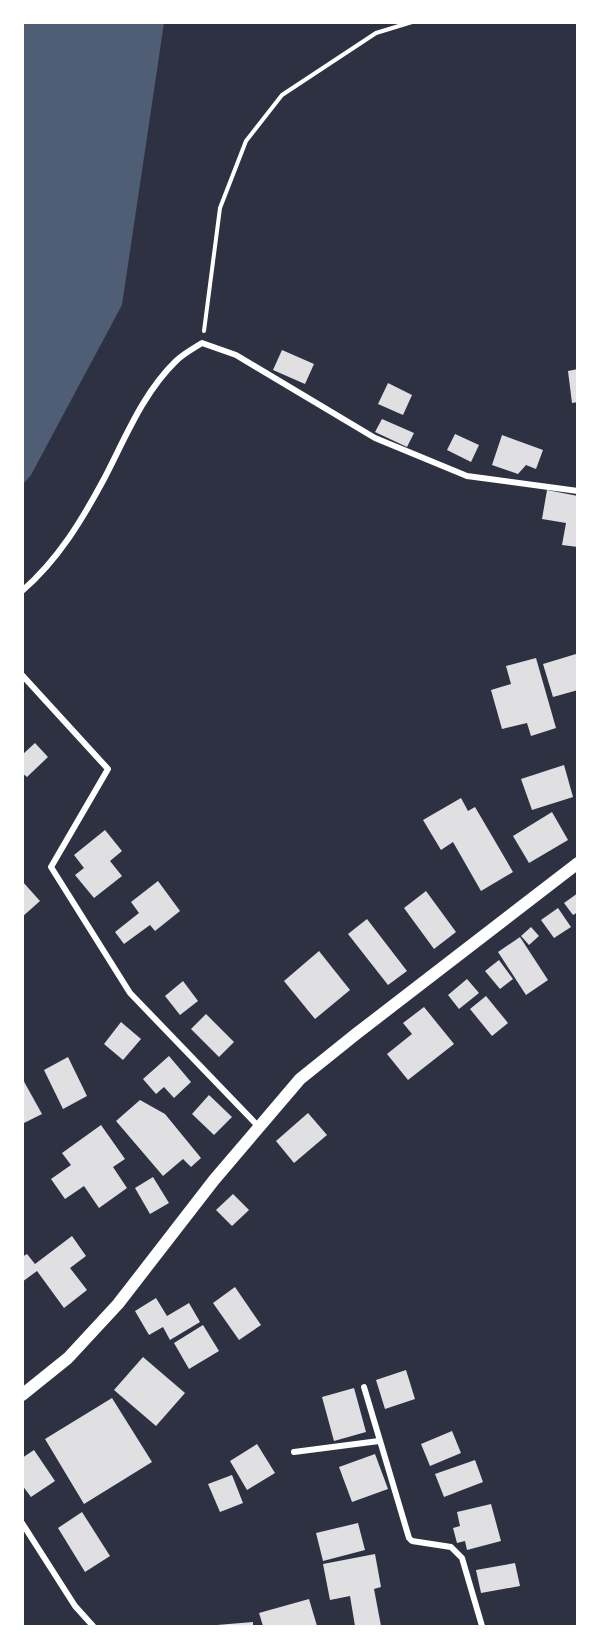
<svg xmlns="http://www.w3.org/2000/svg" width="600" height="1649" viewBox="0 0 600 1649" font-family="Figtree,sans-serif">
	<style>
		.water { fill: #4f5d75 }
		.building { fill: #e0e0e3 }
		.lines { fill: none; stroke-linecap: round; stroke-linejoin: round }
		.path { stroke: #fff; stroke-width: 4 }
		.minor { stroke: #fff; stroke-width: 6 }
		.secondary { stroke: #fff; stroke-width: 12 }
	</style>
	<rect width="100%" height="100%" fill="#2d3142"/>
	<polygon class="water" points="23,22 164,23 122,305 31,475 23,484"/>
	<g class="building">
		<polygon points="282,350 314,364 305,384 273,370"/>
		<polygon points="578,369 578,402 572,403 568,371"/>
		<polygon points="388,383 412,395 403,415 378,404"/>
		<polygon points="382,419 414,433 407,447 375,432"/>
		<polygon points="455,434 479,445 471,462 447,450"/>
		<polygon points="502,435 543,450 536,469 526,465 518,474 492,465"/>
		<polygon points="547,490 578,496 578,547 562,545 566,523 542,519"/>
		<polygon points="576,654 578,690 553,697 543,664"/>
		<polygon points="536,658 556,728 531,736 527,723 502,729 491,690 511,684 506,666"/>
		<polygon points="35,743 48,757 27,777 22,773 22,755"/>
		<polygon points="564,765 573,797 532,810 521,779"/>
		<polygon points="461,798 468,811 475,807 513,872 481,891 453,842 441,850 423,820"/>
		<polygon points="552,812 568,840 529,863 513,836"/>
		<polygon points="105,830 122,851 110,861 122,876 94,898 75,875 84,868 74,855"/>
		<polygon points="22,881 40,901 22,917"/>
		<polygon points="158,881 180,911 155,931 150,925 124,944 115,932 139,913 131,902"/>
		<polygon points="426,891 456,932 434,949 404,908"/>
		<polygon points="578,893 578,912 573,915 564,903"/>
		<polygon points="558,908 571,927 554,938 541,920"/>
		<polygon points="367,919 407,971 388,985 348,934"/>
		<polygon points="531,927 539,936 529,945 521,936"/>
		<polygon points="520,937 548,980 526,995 498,952"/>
		<polygon points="319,951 350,990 315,1019 284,981"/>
		<polygon points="499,960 513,979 500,989 485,971"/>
		<polygon points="467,979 479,993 459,1009 448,995"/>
		<polygon points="183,981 198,1001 180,1015 165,996"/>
		<polygon points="486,996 508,1023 492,1036 470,1009"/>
		<polygon points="424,1007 454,1044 408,1080 387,1054 412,1034 403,1023"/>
		<polygon points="206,1014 234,1042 219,1057 191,1029"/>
		<polygon points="121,1022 141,1039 123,1060 104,1044"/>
		<polygon points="169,1056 191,1082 174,1098 164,1087 156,1094 143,1079"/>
		<polygon points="68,1057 87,1096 63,1109 44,1070"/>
		<polygon points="22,1078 42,1114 22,1124"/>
		<polygon points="209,1095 232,1117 214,1135 192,1114"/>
		<polygon points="140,1100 165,1114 201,1158 191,1167 183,1159 163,1176 116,1121"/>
		<polygon points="308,1113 327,1135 294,1163 276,1141"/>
		<polygon points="101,1125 125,1159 113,1167 127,1188 99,1208 84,1186 65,1199 51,1179 71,1165 62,1153"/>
		<polygon points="153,1177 169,1203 150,1214 135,1188"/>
		<polygon points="233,1194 249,1210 232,1226 216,1210"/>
		<polygon points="72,1236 86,1256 70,1268 87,1290 64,1308 37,1271 22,1282 22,1257 27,1254 35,1264"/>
		<polygon points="235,1287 261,1325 239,1340 213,1303"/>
		<polygon points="156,1298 167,1316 189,1303 200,1322 170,1340 163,1327 149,1335 135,1311"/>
		<polygon points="203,1325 219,1351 189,1369 174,1343"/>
		<polygon points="143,1357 185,1393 156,1426 114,1390"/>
		<polygon points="406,1370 415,1399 385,1409 376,1380"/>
		<polygon points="354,1388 366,1432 334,1441 322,1397"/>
		<polygon points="112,1398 152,1462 84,1504 45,1439"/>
		<polygon points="452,1431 461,1453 430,1466 421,1444"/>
		<polygon points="257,1444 275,1473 247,1490 230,1461"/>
		<polygon points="34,1450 55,1481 31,1497 22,1485 22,1458"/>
		<polygon points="375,1454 388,1489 352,1502 339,1467"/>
		<polygon points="475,1460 483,1482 444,1497 435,1474"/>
		<polygon points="232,1475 243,1503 220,1512 208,1484"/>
		<polygon points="491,1504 501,1541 467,1550 465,1541 457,1543 453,1528 460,1526 457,1512"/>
		<polygon points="82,1512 110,1556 85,1572 58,1528"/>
		<polygon points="358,1523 365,1550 323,1561 316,1533"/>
		<polygon points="375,1554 381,1587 374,1589 381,1626 355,1626 350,1596 330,1600 323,1564"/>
		<polygon points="515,1563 520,1586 481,1593 476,1570"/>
		<polygon points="309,1599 317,1626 263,1626 259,1613"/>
		<polygon points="253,1622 253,1626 217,1626 217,1625"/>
	</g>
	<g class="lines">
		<polyline class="path" points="204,331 220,208 246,141 282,95 376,33 412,22"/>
		<g class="minor">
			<path d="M22,591C58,560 82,520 104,479C125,439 142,394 176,361C183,354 194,348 202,343L236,355L375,438L467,476L578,491"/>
			<polyline points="22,675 108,769 51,867 130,993 258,1126"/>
			<polyline points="364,1387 409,1538 412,1541 451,1547 462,1558 482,1626"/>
			<polyline points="294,1452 379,1441"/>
			<polyline points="22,1523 75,1606 93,1626"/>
		</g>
		<polyline class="secondary" points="22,1395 68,1358 118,1304 214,1180 300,1079 356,1034 578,863"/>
	</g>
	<rect width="600" height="1649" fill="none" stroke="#ffffff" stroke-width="48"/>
</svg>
